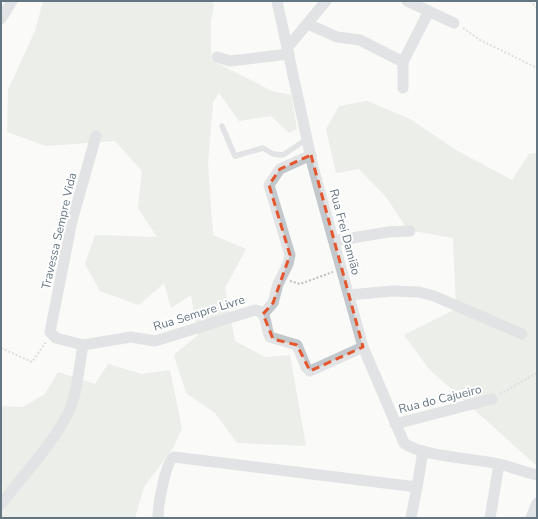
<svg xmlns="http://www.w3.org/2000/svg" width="538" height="519" viewBox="0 0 538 519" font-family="'Nunito Sans',sans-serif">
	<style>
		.green { fill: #dadfd7 }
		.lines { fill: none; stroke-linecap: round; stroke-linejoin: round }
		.path { stroke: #bbbfc2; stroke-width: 2; stroke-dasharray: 2 2; stroke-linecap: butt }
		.service { stroke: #c3c8cc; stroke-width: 5.5 }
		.minor { stroke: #c3c8cc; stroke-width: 11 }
		.marked { fill: none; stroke: #e4572e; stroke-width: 3; stroke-dasharray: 8 5; stroke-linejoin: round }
		.labels { text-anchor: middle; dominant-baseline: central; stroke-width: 4; stroke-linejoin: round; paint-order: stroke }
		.street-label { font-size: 12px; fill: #657683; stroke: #fff }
	</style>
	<rect width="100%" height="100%" fill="#fafaf8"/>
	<g class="green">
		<polygon points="43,1 211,1 214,5 211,21 211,60 272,91 291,95 297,129 289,133 271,116 239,121 219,93 213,102 208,164 213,235 246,249 225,288 235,341 265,357 290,355 306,446 237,443 215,413 186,393 174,355 198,335 191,295 171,308 164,283 139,305 100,291 85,264 95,235 157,237 138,208 142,171 115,141 46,146 7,132 8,90 35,31"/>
		<polygon points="367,101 410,119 456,150 512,180 529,154 537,153 537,466 429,369 404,335 456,309 453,238 408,230 386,197 359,169 336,173 326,129 339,106"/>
		<polygon points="108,364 141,374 170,370 182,429 173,448 144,487 135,518 1,518 1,406 23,407 45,394 58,372 95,384"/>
	</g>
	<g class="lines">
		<g class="path">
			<polyline points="530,1 537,8"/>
			<polyline points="463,28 480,40 537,68"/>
			<polyline points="290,281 300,284 333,272"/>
			<polyline points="1,348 32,362 46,342"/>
			<polyline points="500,394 537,373"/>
		</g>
		<polyline class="service" points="222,126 235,156 263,148 273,154 283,155 307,139"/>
		<g class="minor">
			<path d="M277,1L313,167L363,347L404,443C423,457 473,458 499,464C512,467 524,472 537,475"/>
			<polyline points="407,1 454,23"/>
			<polyline points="1,19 12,1"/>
			<polyline points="308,24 337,37 360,40 403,62"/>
			<polyline points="287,48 326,1"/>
			<polyline points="217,57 230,61 289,54"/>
			<polyline points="403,88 403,62 429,11"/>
			<path d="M96,136L72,221L50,332L56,338L83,345L131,337L155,341L255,310C268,311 265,328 270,337L297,345L306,367L310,371L363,347"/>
			<polyline points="334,241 388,232 410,231"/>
			<polyline points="349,295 392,291 419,292 434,296 522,334"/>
			<polyline points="263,314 273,303 278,284 288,264 290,255 269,185 280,169 311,155"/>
			<polyline points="395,424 492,399"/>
			<path d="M1,504C22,477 55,441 69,411C78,391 79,366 83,345"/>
			<path d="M158,518C158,507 165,462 174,457L417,487L423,451"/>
			<polyline points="411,518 417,487"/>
			<polyline points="490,518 499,464"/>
			<polyline points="531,518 537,503"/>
		</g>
	</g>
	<path d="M0 0H538V519H0ZM311,155L363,347L310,371L297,345L273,339L263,314L273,303L290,255L269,185L280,169Z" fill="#fafaf8" fill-opacity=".55" fill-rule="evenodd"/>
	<path class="marked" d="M311,155L363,347L310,371L297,345L273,339L263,314L273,303L290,255L269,185L280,169Z"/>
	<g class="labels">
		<g class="street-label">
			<text transform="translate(59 231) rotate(-77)">Travessa Sempre Vida</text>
			<text transform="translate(345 232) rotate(75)">Rua Frei Damião</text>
			<text transform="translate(199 313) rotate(-17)">Rua Sempre Livre</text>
			<text transform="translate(440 399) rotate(-14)">Rua do Cajueiro</text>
		</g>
	</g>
	<rect width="538" height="519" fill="none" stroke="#657683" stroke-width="4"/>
</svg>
